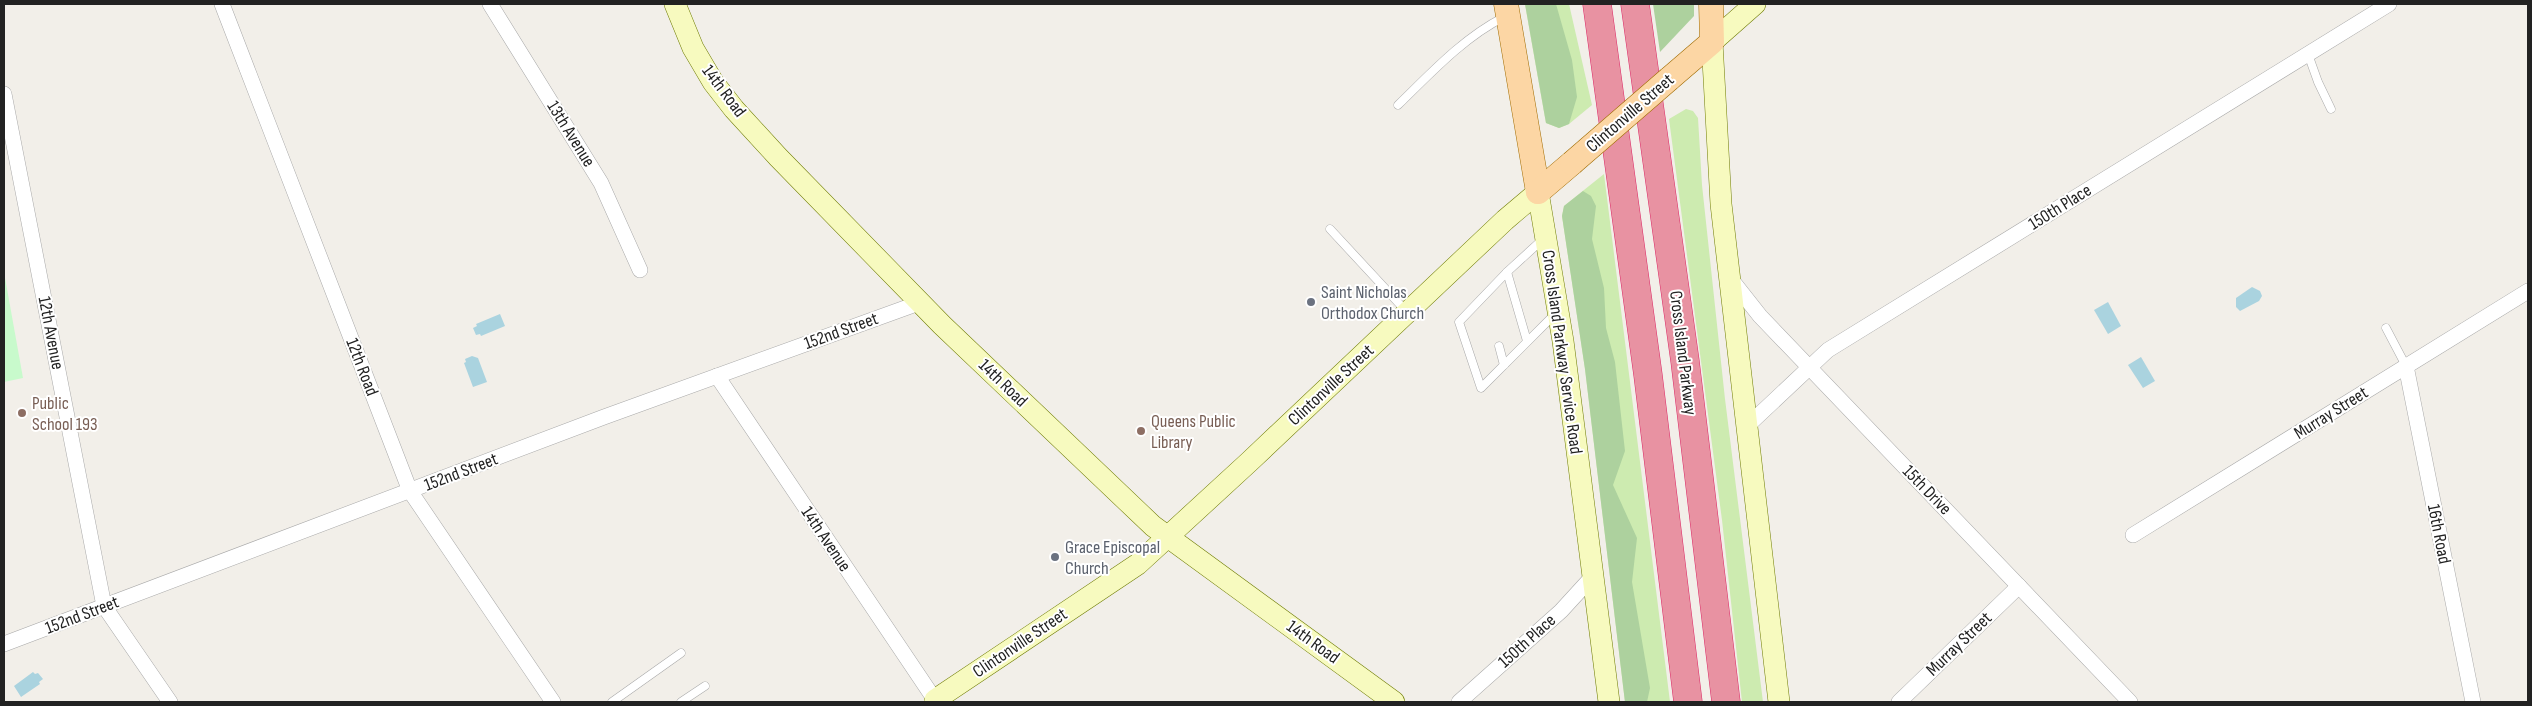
<svg xmlns="http://www.w3.org/2000/svg" width="2532" height="706" viewBox="0 0 2532 706" font-family="'Sofia Sans Condensed',sans-serif">
	<style>
		.grass { fill: #cdebb0 }
		.forest { fill: #add19e }
		.park { fill: #c8facc }
		.water { fill: #aad3df }
		.lines { fill: none; stroke-linecap: round; stroke-linejoin: round }
		.lane-casing { stroke: #a9a9a9; stroke-width: 9 }
		.street-casing { stroke: #a9a9a9; stroke-width: 16 }
		.secondary-casing { stroke: #707d05; stroke-width: 22 }
		.primary-casing { stroke: #a06b00; stroke-width: 25 }
		.highway-casing { stroke: #dc2a67; stroke-width: 29 }
		.lane { stroke: #fff; stroke-width: 8 }
		.street { stroke: #fff; stroke-width: 15 }
		.secondary { stroke: #f7fabf; stroke-width: 21 }
		.primary { stroke: #fcd6a4; stroke-width: 24 }
		.highway { stroke: #e892a2; stroke-width: 28 }
		.primary-bridge-casing { stroke: #a06b00; stroke-width: 25; stroke-linecap: butt }
		.primary-bridge { stroke: #fcd6a4; stroke-width: 24 }
		.worship-dot { fill: #6b7280; stroke: #fff; stroke-width: 2 }
		.education-dot { fill: #8d6e63; stroke: #fff; stroke-width: 2 }
		.labels { text-anchor: middle; dominant-baseline: central; stroke-width: 4; stroke-linejoin: round; paint-order: stroke }
		.street-label { font-size: 18px; fill: #222; stroke: #fff }
		.worship-label { font-size: 18px; fill: #5b616d; stroke: #fff; text-anchor: start }
		.education-label { font-size: 18px; fill: #785e54; stroke: #fff; text-anchor: start }
	</style>
	<rect width="100%" height="100%" fill="#f2efe9"/>
	<g class="grass">
		<polygon points="1525,4 1569,4 1592,105 1569,124 1559,128 1546,123"/>
		<polygon points="1686,109 1693,111 1698,118 1702,185 1725,399 1763,702 1742,702 1722,520 1669,119"/>
		<polygon points="1604,174 1670,702 1625,702 1585,369 1562,216 1564,206"/>
	</g>
	<g class="forest">
		<polygon points="1525,4 1556,4 1572,60 1577,97 1569,124 1559,128 1546,123"/>
		<polygon points="1653,4 1694,4 1694,16 1660,52"/>
		<polygon points="1583,191 1591,196 1596,206 1592,239 1604,288 1606,328 1615,362 1625,451 1613,485 1637,538 1632,582 1650,688 1647,702 1625,702 1585,369 1562,216 1564,206"/>
	</g>
	<polygon class="park" points="4,272 23,378 4,382"/>
	<g class="water">
		<polygon points="2252,287 2260,291 2262,296 2259,301 2240,311 2236,307 2236,298"/>
		<polygon points="2108,302 2121,326 2108,334 2094,310"/>
		<polygon points="500,314 505,326 481,336 480,334 476,335 473,328 477,326 476,324"/>
		<polygon points="472,356 478,358 487,382 473,387 464,363 466,362 465,359"/>
		<polygon points="2141,357 2155,381 2143,388 2128,365"/>
		<polygon points="33,672 35,674 38,673 43,679 39,682 40,684 21,697 14,686"/>
	</g>
	<g class="lines">
		<g class="lane-casing">
			<g id="lane">
				<polyline points="2308,54 2318,82 2331,109"/>
				<path d="M1398,105C1431,73 1463,38 1504,17"/>
				<polyline points="1330,229 1406,311"/>
				<polyline points="1542,240 1507,272 1459,322 1481,388 1555,314"/>
				<polyline points="1507,272 1527,341"/>
				<polyline points="2386,328 2406,366"/>
				<polyline points="1499,346 1504,365"/>
				<polyline points="612,702 681,653"/>
				<polyline points="681,702 705,686"/>
			</g>
		</g>
		<g class="street-casing">
			<g id="street">
				<polyline points="222,4 410,491 553,702"/>
				<polyline points="490,4 601,183 640,270"/>
				<polyline points="4,94 104,606 170,702"/>
				<polyline points="1730,278 1760,316 2130,702"/>
				<polyline points="2406,366 2473,702"/>
				<polyline points="717,376 935,700 932,702"/>
				<polyline points="1745,428 1828,350 2389,4"/>
				<polyline points="2133,535 2528,291"/>
				<polyline points="4,644 604,417 919,303"/>
				<polyline points="1459,702 1561,611 1593,576"/>
				<polyline points="1899,702 2019,586"/>
			</g>
		</g>
		<g class="secondary-casing">
			<g id="secondary">
				<polyline points="675,4 693,48 713,82 734,109 778,157 942,325 1153,526 1394,702"/>
				<polyline points="1755,4 1712,42 1721,204 1779,702"/>
				<polyline points="936,702 935,700 1138,564 1249,462 1505,220 1538,192 1563,341 1609,702"/>
			</g>
		</g>
		<g class="primary-casing">
			<g id="primary">
				<polyline points="1506,4 1538,192"/>
				<polyline points="1669,79 1712,42 1711,4"/>
				<polyline points="1538,192 1572,163"/>
			</g>
		</g>
		<g class="highway-casing">
			<g id="highway">
				<polyline points="1597,4 1648,375 1688,702"/>
				<polyline points="1635,4 1685,361 1726,702"/>
			</g>
		</g>
		<use href="#lane" class="lane"/>
		<use href="#street" class="street"/>
		<use href="#secondary" class="secondary"/>
		<use href="#primary" class="primary"/>
		<use href="#highway" class="highway"/>
		<g class="primary-bridge-casing">
			<polyline id="primary-bridge" points="1572,163 1669,79"/>
		</g>
		<use href="#primary-bridge" class="primary-bridge"/>
	</g>
	<g class="worship-dot">
		<circle cx="1311" cy="302" r="5"/>
		<circle cx="1055" cy="557" r="5"/>
	</g>
	<g class="education-dot">
		<circle cx="22" cy="413" r="5"/>
		<circle cx="1141" cy="431" r="5"/>
	</g>
	<g class="labels">
		<g class="street-label">
			<text transform="translate(724 91) rotate(53)">14th Road</text>
			<text transform="translate(1630 113) rotate(-41)">Clintonville Street</text>
			<text transform="translate(571 134) rotate(58)">13th Avenue</text>
			<text transform="translate(2060 207) rotate(-32)">150th Place</text>
			<text transform="translate(841 331) rotate(-20)">152nd Street</text>
			<text transform="translate(51 333) rotate(79)">12th Avenue</text>
			<text transform="translate(1562 352) rotate(82)">Cross Island Parkway Service Road</text>
			<text transform="translate(1683 353) rotate(83)">Cross Island Parkway</text>
			<text transform="translate(362 367) rotate(69)">12th Road</text>
			<text transform="translate(1003 383) rotate(44)">14th Road</text>
			<text transform="translate(1331 385) rotate(-43)">Clintonville Street</text>
			<text transform="translate(2331 413) rotate(-32)">Murray Street</text>
			<text transform="translate(461 472) rotate(-21)">152nd Street</text>
			<text transform="translate(1927 490) rotate(46)">15th Drive</text>
			<text transform="translate(2439 534) rotate(79)">16th Road</text>
			<text transform="translate(826 539) rotate(56)">14th Avenue</text>
			<text transform="translate(82 615) rotate(-21)">152nd Street</text>
			<text transform="translate(1527 641) rotate(-42)">150th Place</text>
			<text transform="translate(1313 642) rotate(36)">14th Road</text>
			<text transform="translate(1020 643) rotate(-34)">Clintonville Street</text>
			<text transform="translate(1959 644) rotate(-44)">Murray Street</text>
		</g>
		<g class="worship-label">
			<text x="1321" y="292">Saint Nicholas<tspan x="1321" dy="21">Orthodox Church</tspan></text>
			<text x="1065" y="547">Grace Episcopal<tspan x="1065" dy="21">Church</tspan></text>
		</g>
		<g class="education-label">
			<text x="32" y="403">Public<tspan x="32" dy="21">School 193</tspan></text>
			<text x="1151" y="421">Queens Public<tspan x="1151" dy="21">Library</tspan></text>
		</g>
	</g>
	<rect width="2532" height="706" fill="none" stroke="#222222" stroke-width="10"/>
</svg>
